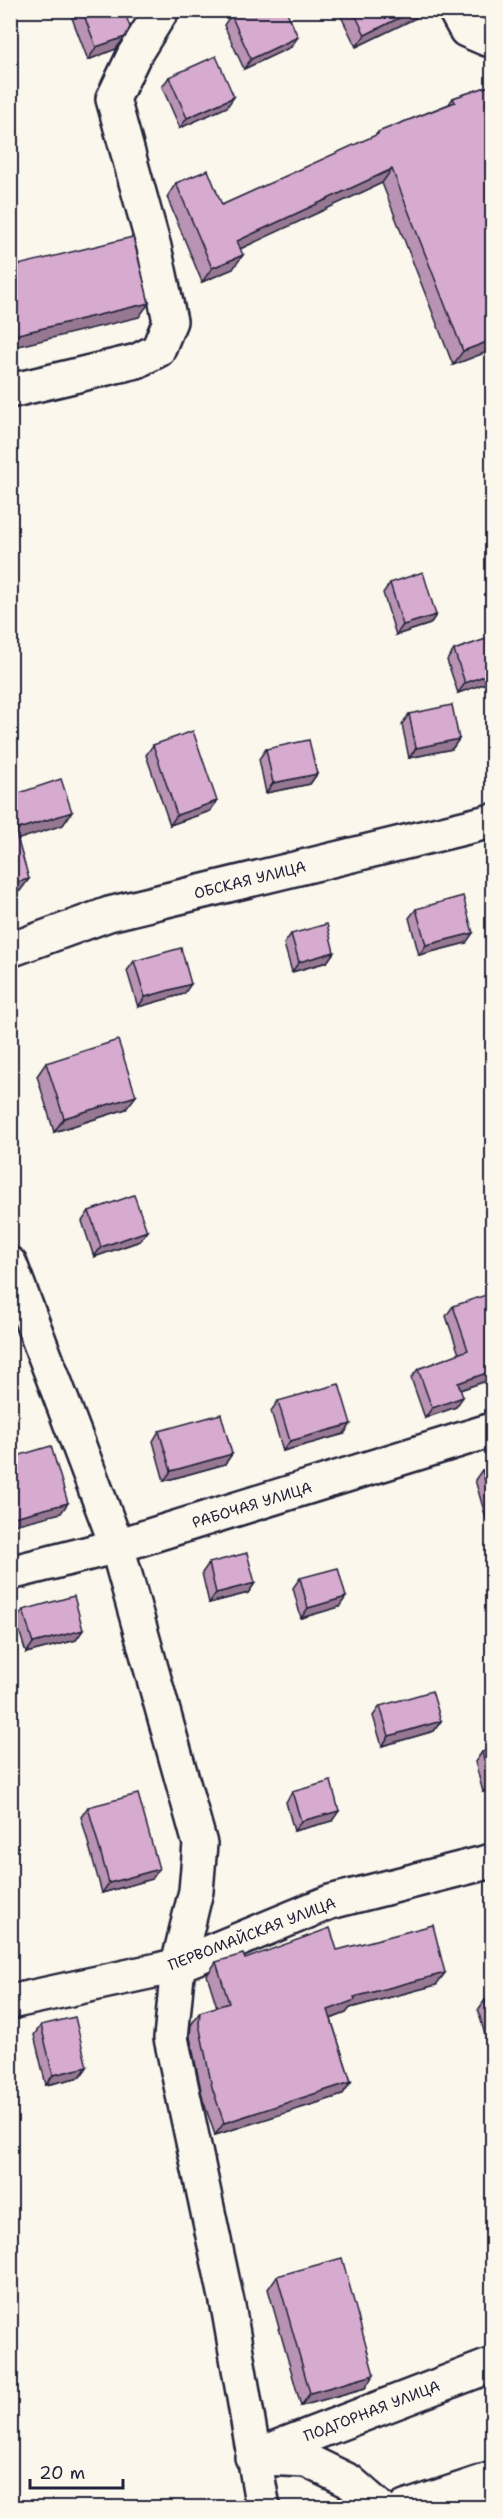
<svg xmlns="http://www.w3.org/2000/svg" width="503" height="2518" viewBox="0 0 503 2518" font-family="'Shantell Sans',sans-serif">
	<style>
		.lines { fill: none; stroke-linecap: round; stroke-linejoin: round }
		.minor-casing { stroke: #22223b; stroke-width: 38 }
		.minor { stroke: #fbf7ec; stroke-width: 33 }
		.wall { fill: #b993b3; stroke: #22223b; stroke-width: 1.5 }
		.shaded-wall { fill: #967892; stroke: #22223b; stroke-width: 1.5 }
		.building { fill: #d7abd0; stroke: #22223b; stroke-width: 1.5 }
		.labels { text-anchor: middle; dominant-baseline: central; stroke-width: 4.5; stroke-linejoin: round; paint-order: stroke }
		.street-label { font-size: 15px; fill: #22223b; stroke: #fbf7ec }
	</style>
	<rect width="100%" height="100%" fill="#fbf7ec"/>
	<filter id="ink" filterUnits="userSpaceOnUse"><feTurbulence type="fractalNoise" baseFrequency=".0167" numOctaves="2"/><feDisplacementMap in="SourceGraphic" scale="12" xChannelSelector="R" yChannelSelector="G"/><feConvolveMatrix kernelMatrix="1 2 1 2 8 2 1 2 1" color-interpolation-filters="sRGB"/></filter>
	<g filter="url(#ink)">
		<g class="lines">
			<g class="minor-casing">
				<g id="minor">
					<polyline points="455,10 466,30 487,39 492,37"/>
					<polyline points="10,391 137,361 158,350 170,321 154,247 113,99 134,55 162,10"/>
					<polyline points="10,950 109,914 492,821"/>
					<polyline points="10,1264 117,1546 200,1844 196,1891 178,1965 171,2038 229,2311 263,2508"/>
					<polyline points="10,1573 117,1546 492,1430"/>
					<polyline points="10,2002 158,1970 178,1965 330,1902 492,1861"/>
					<polyline points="252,2457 492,2365"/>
					<polyline points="263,2458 306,2460 349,2481 380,2508"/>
					<polyline points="405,2508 492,2479"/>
				</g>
			</g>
			<use href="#minor" class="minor"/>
		</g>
		<g class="wall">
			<polygon points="69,10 124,10 125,37 116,49 88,60"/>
			<polygon points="338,10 421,10 416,18 356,47"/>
			<polygon points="231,15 291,47 244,69 224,25"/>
			<polygon points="169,77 227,107 180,128 162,87"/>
			<polygon points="492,85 492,350 453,365 382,183 240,249 233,269 202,282 167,197 176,183 222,205 375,136 378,132 449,104 453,98"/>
			<polygon points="390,583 436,615 430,624 396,635 383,593"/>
			<polygon points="492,637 492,681 458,693 447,660 454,650"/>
			<polygon points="409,714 459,739 452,749 409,758 402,724"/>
			<polygon points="153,745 217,801 210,811 170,825 146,755"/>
			<polygon points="266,749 317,774 310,784 266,793 259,759"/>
			<polygon points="416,909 466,943 419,955 409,918"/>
			<polygon points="291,934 334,952 327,962 292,972 284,944"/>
			<polygon points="134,961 184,994 138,1007 127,971"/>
			<polygon points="46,1063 126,1109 54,1132 37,1076"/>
			<polygon points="89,1211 147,1231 140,1241 94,1257 82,1221"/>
			<polygon points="453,1306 492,1379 460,1390 456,1407 425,1418 411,1378 418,1369 459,1354 446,1316"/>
			<polygon points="278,1401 344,1434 283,1451 271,1411"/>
			<polygon points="159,1431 232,1454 225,1464 164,1481 153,1441"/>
			<polygon points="492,1468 492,1516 486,1518 475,1480 482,1470"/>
			<polygon points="209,1563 255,1583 248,1593 209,1603 202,1573"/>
			<polygon points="300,1578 339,1607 301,1618 293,1588"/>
			<polygon points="23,1610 83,1630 76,1640 26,1653 16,1620"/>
			<polygon points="380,1706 441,1721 434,1731 382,1746 373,1716"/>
			<polygon points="492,1749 492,1790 483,1792 475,1762 482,1752"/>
			<polygon points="292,1792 332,1821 294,1831 286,1802"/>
			<polygon points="88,1807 152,1879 102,1893 81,1817"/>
			<polygon points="337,1950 436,1985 350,2008 346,2013 331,2019 351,2082 342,2095 215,2135 203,2100 190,2037 191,2025 200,2012 217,2007 207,1975 216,1962"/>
			<polygon points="492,1998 492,2060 478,2010 485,2000"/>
			<polygon points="41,2025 87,2067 80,2077 46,2085 34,2035"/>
			<polygon points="277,2276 365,2388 301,2406 268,2289"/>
		</g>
		<g class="shaded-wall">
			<polygon points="415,10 421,10 416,18 356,47 365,35"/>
			<polygon points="125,37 116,49 88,60 96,47"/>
			<polygon points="298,37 291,47 244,69 251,59"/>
			<polygon points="234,97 227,107 180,128 187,118"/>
			<polygon points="392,169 382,183 227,255 237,241"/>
			<polygon points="243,255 233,269 202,282 212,268"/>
			<polygon points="149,303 139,317 10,348 10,336"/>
			<polygon points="492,340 492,350 453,365 463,351"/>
			<polygon points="436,615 430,624 396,635 403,625"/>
			<polygon points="492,673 492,681 458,693 465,683"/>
			<polygon points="459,739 452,749 409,758 416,748"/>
			<polygon points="317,774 310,784 266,793 273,783"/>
			<polygon points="217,801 210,811 170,825 177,815"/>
			<polygon points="72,812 63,825 10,842 15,830"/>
			<polygon points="29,879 20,891 10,894 10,884"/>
			<polygon points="473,933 466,943 419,955 426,945"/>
			<polygon points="334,952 327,962 292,972 299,962"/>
			<polygon points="191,984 184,994 138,1007 145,997"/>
			<polygon points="136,1096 126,1109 54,1132 64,1118"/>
			<polygon points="147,1231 140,1241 94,1257 101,1247"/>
			<polygon points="492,1371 492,1379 451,1393 458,1383"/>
			<polygon points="463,1397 456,1407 425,1418 432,1408"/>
			<polygon points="351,1424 344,1434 283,1451 290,1441"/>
			<polygon points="232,1454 225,1464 164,1481 171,1471"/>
			<polygon points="68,1503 61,1513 10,1526 10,1518"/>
			<polygon points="492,1509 492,1516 486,1518"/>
			<polygon points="255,1583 248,1593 209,1603 216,1593"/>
			<polygon points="346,1597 339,1607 301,1618 308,1608"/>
			<polygon points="83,1630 76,1640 26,1653 33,1643"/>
			<polygon points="441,1721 434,1731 382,1746 389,1736"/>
			<polygon points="492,1781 492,1790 483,1792 490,1782"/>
			<polygon points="339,1811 332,1821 294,1831 301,1821"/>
			<polygon points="159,1869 152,1879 102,1893 109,1883"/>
			<polygon points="445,1973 436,1985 350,2008 346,2013 319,2023 328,2010 354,1997"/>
			<polygon points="87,2067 80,2077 46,2085 53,2075"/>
			<polygon points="351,2082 342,2095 215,2135 224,2123"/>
			<polygon points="374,2375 365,2388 301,2406 310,2393"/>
		</g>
		<g class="building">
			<polygon points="82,10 124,10 130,27 125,37 96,47"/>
			<polygon points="241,10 286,10 298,37 251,59 231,15"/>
			<polygon points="353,10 415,10 365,35"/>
			<polygon points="216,56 234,97 187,118 169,77"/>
			<polygon points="492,85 492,340 463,351 392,169 237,241 243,255 212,268 176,183 208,170 222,205 378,134 378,132 455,102 453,98"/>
			<polygon points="133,237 149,303 10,336 10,267"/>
			<polygon points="423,572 436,615 403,625 390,583"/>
			<polygon points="492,637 492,673 465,683 454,650"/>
			<polygon points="452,705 459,739 416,748 409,714"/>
			<polygon points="193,731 217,801 177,815 153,745"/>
			<polygon points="309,740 317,774 273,783 266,749"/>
			<polygon points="61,779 72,812 15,830 29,879 10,884 10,796"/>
			<polygon points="463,896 473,933 426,945 416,909"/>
			<polygon points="327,924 334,952 299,962 291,934"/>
			<polygon points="181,948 191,984 145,997 134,961"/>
			<polygon points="118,1040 136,1096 64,1118 46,1063"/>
			<polygon points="134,1195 147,1231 101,1247 89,1211"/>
			<polygon points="492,1293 492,1371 458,1383 463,1397 432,1408 418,1369 468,1350 453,1306"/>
			<polygon points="339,1384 351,1424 290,1441 278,1401"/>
			<polygon points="221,1414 232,1454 171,1471 159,1431"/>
			<polygon points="51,1446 68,1503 10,1518 10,1458"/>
			<polygon points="492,1468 492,1508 482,1470"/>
			<polygon points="247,1553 255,1583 216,1593 209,1563"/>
			<polygon points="338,1568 346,1597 308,1608 300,1578"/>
			<polygon points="74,1596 83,1630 33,1643 23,1610"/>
			<polygon points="432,1691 441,1721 389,1736 380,1706"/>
			<polygon points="492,1749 492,1781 490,1782 482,1752"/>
			<polygon points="331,1781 339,1811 301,1821 292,1792"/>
			<polygon points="138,1794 159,1869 109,1883 88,1807"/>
			<polygon points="433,1925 445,1973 354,1997 355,2000 328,2010 351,2082 224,2123 212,2087 199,2024 200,2012 229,2003 216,1962 243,1954 245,1959 330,1928 337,1950"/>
			<polygon points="492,1998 492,2027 485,2000"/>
			<polygon points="75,2017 87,2067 53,2075 41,2025"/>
			<polygon points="342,2258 374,2375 310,2393 277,2276"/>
		</g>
	</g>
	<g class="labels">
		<g class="street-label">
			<text transform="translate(250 880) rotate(-14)">ОБСКАЯ УЛИЦА</text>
			<text transform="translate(252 1505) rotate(-17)">РАБОЧАЯ УЛИЦА</text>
			<text transform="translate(252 1934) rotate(-21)">ПЕРВОМАЙСКАЯ УЛИЦА</text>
			<text transform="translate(372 2411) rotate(-21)">ПОДГОРНАЯ УЛИЦА</text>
		</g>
	</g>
	<rect width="503" height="2518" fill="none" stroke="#fbf7ec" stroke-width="36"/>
	<rect x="18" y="18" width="467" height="2482" fill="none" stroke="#22223b" stroke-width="2" filter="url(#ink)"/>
	<path d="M30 2479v9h93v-9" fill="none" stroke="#22223b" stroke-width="3"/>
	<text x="39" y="2479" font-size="18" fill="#22223b" stroke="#fbf7ec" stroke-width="4.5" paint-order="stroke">20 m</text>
</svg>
